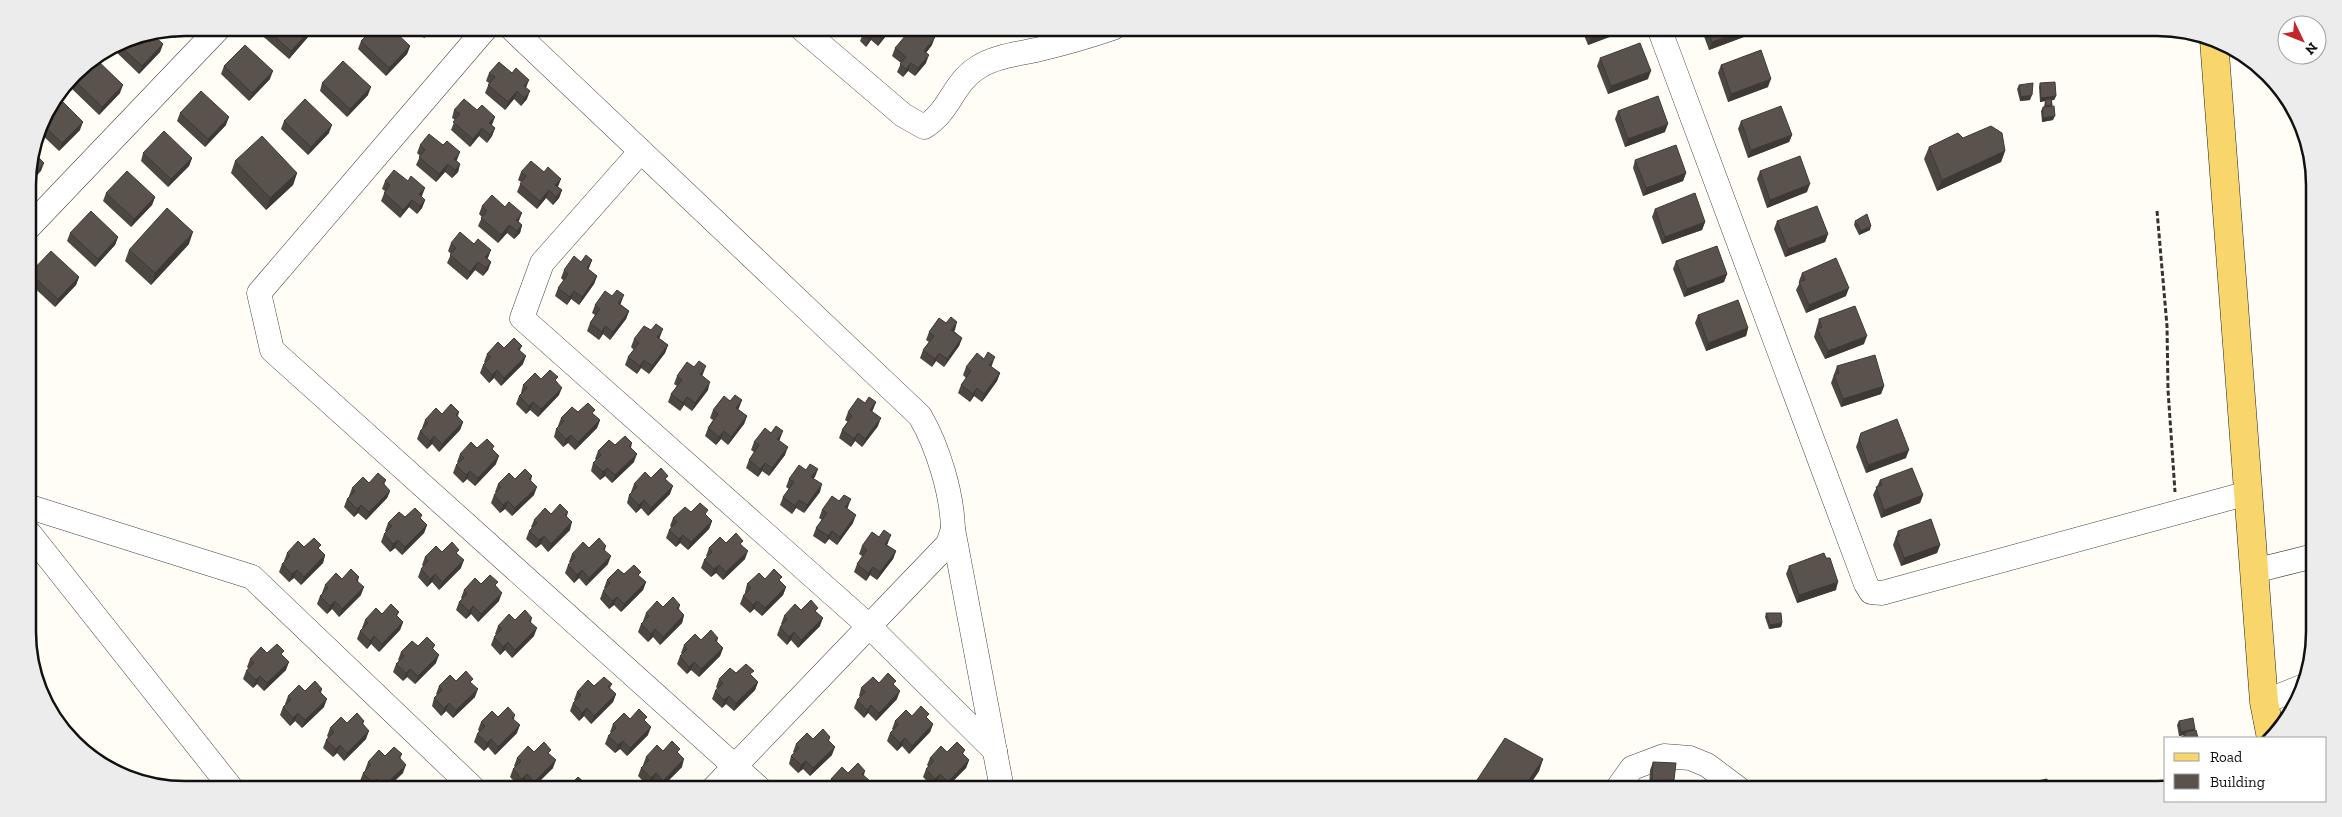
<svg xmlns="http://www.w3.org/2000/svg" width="2342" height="817" viewBox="0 0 2342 817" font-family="'Zilla Slab',serif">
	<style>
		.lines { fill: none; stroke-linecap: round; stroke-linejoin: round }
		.minor-casing { stroke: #444; stroke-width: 25 }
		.major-casing { stroke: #222; stroke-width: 29 }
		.path { stroke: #333; stroke-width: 3; stroke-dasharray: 5 2.5; stroke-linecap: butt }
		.minor { stroke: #fff; stroke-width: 24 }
		.major { stroke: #f9d66b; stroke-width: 28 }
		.wall { fill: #4d4742 }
		.shaded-wall { fill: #3f3936 }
		.building { fill: #5a524d; stroke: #3f3936 }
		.rim { fill: none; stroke: #111; stroke-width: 2.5 }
	</style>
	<rect width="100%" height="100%" fill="#fffdf5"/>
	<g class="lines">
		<g class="minor-casing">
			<g id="minor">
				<polyline points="486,28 259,293 272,350 760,789"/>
				<path d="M511,28L920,416C938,447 952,493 953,529L1002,789"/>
				<path d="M801,28L903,115L924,127C949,113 953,83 977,68C993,57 1017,54 1036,50C1062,44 1087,37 1113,28"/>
				<polyline points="1659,28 1866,584 1871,592 1882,593 2248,493"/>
				<polyline points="641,151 542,263 522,318 870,627 995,751"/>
				<polyline points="28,228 219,28"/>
				<polyline points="30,507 252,577 474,789"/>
				<polyline points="30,534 232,789"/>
				<polyline points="2254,571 2314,556"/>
				<polyline points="2264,702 2304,686"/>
				<polyline points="713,789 948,544 953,529"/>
				<polyline points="1617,789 1632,768 1664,756 1690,758 1707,765 1739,789"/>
			</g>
		</g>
		<g class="major-casing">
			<polyline id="major" points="2214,40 2264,702 2271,738"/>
		</g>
		<polyline class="path" points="2157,211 2167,326 2168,390 2175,492"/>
		<use href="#minor" class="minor"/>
		<use href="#major" class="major"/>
	</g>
	<g class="wall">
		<polygon points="185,28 175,38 168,31"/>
		<polygon points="260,28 309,28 311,29 308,37 289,59 258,32"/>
		<polygon points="413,28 435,28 424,38"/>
		<polygon points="858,28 891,28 889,32 878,46 871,40 866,47 860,41 864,32"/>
		<polygon points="1581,28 1629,28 1628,30 1588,45"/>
		<polygon points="1701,28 1752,28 1749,35 1709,50"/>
		<polygon points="125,39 163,44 160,52 139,74 112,48"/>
		<polygon points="361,41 410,46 407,54 386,76 358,49"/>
		<polygon points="932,45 926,53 926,63 915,76 908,71 903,77 897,72 901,63 892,56 895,48"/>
		<polygon points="1600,58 1648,79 1608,94 1597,66"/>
		<polygon points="1721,65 1768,87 1728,102 1718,73"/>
		<polygon points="224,66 270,79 249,101 221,74"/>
		<polygon points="489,73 526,88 527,99 521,106 514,99 505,110 485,93 489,83 486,81"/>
		<polygon points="74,80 120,93 99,115 71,88"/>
		<polygon points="322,83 368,95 347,117 320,91"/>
		<polygon points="2040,83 2056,96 2054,100 2052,100 2053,120 2042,122 2041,111 2043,107 2044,107 2045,101 2040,102 2039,87"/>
		<polygon points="2019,85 2030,100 2020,101 2017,89"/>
		<polygon points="454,110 491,125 495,128 492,136 487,143 479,136 470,147 451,130 455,120 452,118"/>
		<polygon points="1618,111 1665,132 1625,147 1615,119"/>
		<polygon points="180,113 226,125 205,147 177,121"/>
		<polygon points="44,115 80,130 59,151 39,132"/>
		<polygon points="284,121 329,133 308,155 281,129"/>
		<polygon points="1741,121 1792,135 1789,142 1748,158 1738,129"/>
		<polygon points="420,145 457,161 460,164 458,172 452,178 445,172 436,182 416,165 420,156 417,153"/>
		<polygon points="1929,147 2005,151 2001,162 1937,191 1924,159"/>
		<polygon points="143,153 192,158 189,166 168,187 141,161"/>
		<polygon points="1635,160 1686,173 1683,181 1643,196 1633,168"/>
		<polygon points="235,161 297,173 293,185 266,210 231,173"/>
		<polygon points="1760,171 1807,192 1767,208 1757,179"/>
		<polygon points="521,172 558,187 562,190 559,198 553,205 546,198 537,209 517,192 521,182 518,180"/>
		<polygon points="385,181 421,196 425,200 422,208 417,214 409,207 400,218 381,201 385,191 382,189"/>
		<polygon points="106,193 155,197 152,205 131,227 103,201"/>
		<polygon points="482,206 519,222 522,225 520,233 514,239 507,233 498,243 478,226 482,217 479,214"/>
		<polygon points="1655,209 1705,222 1702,230 1662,244 1652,217"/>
		<polygon points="1777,221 1828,234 1825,242 1785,257 1774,229"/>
		<polygon points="1855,221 1870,230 1859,235 1854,225"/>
		<polygon points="70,233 118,237 115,245 95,267 67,241"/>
		<polygon points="451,243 488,259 491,262 488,270 483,276 475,270 467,280 447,263 451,254 448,251"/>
		<polygon points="189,244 151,285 125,261 129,250"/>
		<polygon points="592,260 588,270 597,276 594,284 579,305 571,299 567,305 555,296 558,288 564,281 561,278 564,270 581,262"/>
		<polygon points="1676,261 1727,274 1724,282 1684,297 1673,269"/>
		<polygon points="30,273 79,277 76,285 55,307 28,282 28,277"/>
		<polygon points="1802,273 1846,296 1806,313 1796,290 1800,282 1799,281"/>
		<polygon points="621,303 620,304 629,311 626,319 610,340 603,334 599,340 587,331 590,323 595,315 592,313 595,305"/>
		<polygon points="1698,315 1748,328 1746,336 1706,351 1695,323"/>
		<polygon points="1819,319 1864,344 1825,359 1814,337"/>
		<polygon points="955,330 954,331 962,338 959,346 944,367 936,361 932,367 920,358 923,350 929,342 926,340 929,332"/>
		<polygon points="660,337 659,338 668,345 665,353 649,374 641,368 637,374 625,365 628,357 634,350 631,347 634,339"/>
		<polygon points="522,346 520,350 523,364 501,386 494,378 489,383 480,373 483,365 485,363 484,362 487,354 504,348"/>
		<polygon points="992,365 991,367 1000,373 997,381 982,402 974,396 970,402 958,393 961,385 966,378 963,375 966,367"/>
		<polygon points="1837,366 1884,386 1881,394 1841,407 1831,383"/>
		<polygon points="703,374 702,375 708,390 692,411 684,405 680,411 668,402 671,394 677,386 674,384 677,376"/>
		<polygon points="541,379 556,382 559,395 538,417 530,410 526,414 516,404 519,396 522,394 521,393 523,385"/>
		<polygon points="742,400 738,409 747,416 744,424 728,445 721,439 716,445 705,436 708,428 713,420 710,418 713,410 730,401"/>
		<polygon points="876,402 872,411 878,426 862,447 855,441 851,447 839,438 842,430 848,422 845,420 848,412 865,403"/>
		<polygon points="459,412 458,416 463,422 460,430 439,452 432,444 427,449 417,439 420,431 423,429 422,428 425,420 442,414"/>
		<polygon points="578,412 594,415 600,420 597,428 575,450 568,443 563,447 554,437 556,429 559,427 558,426 561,418"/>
		<polygon points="771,433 780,439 779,441 785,455 769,476 762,471 758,477 746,468 749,460 754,452 751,450 754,442"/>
		<polygon points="1861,433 1906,458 1866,473 1856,447"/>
		<polygon points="632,443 631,448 634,462 612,483 605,476 600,480 591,471 593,463 596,460 595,459 598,451 615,445"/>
		<polygon points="477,448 493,451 496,464 475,486 467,479 463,483 453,473 456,465 458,463 457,462 460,454"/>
		<polygon points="818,469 813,478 820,492 804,513 796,508 792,514 780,505 783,497 789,489 786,487 789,479 806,470"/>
		<polygon points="532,476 531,481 534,495 512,516 505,509 500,513 491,503 494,495 496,493 495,492 498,484 515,479"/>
		<polygon points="651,478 667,480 670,494 648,516 641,508 636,513 627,503 629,495 632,492 631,492 634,484"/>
		<polygon points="386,480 384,485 390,491 387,498 366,520 358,513 354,517 344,507 347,499 349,497 349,496 352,488 369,483"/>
		<polygon points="1880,480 1923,495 1920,503 1881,518 1873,495"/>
		<polygon points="848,507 847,509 853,523 837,545 829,539 825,544 813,536 816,528 822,520 819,518 822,510"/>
		<polygon points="568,512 567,516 570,530 548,552 541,544 536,548 526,539 529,531 532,528 531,527 534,520 551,514"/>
		<polygon points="691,512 706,515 712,521 709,529 688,550 680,543 676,547 666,538 669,530 671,527 670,526 673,518"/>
		<polygon points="405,517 421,520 427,525 424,533 402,555 395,548 390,552 381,542 384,534 386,532 385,531 388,523"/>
		<polygon points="1898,531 1940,545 1937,553 1901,566 1893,545"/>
		<polygon points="726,543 742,545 745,559 723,580 716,573 711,577 701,568 704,560 707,557 706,556 709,548"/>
		<polygon points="888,543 887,545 896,551 893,559 877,580 870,575 866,581 854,572 857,564 862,556 859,554 862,546"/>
		<polygon points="606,546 605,550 608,564 586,586 579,578 574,583 565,573 568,565 570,562 569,562 572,554 589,548"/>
		<polygon points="304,547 320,550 325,555 323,563 301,585 294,578 289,582 279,572 282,564 285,562 284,561 287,553"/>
		<polygon points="442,552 458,554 461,568 439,590 432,582 427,587 418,577 421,569 423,566 422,565 425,557"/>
		<polygon points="1826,558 1836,590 1797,603 1786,574 1789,566"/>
		<polygon points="624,574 640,577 646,582 643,590 621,612 614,605 609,609 600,599 603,591 605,589 604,588 607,580"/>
		<polygon points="359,577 358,581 361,595 339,617 332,609 327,614 317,604 320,596 323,594 322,593 325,585 342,579"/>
		<polygon points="765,579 780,581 786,587 783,595 762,616 754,609 750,613 740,604 743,596 745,593 745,592 747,584"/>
		<polygon points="481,584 496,587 499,601 478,622 471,614 466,619 456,610 459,602 462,599 461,598 464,590"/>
		<polygon points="680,605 679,609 684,615 682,623 660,645 653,637 648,642 638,632 641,624 644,622 643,621 646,613 663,607"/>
		<polygon points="801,610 817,612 820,626 798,648 791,640 787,645 777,635 780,627 782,625 781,624 784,616"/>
		<polygon points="399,612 397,616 403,622 400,630 379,652 371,644 367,649 357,639 360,631 363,628 362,628 365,620 382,614"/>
		<polygon points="1766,613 1782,623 1781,627 1769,629 1765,617"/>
		<polygon points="532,618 531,622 534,636 512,658 505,650 500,655 491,645 494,637 496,635 495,634 498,626 515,620"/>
		<polygon points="718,638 717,642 723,648 720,656 699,677 691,670 687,674 677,664 680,656 682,654 681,653 684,645 701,640"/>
		<polygon points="435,645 433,649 436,663 415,684 407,677 403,681 393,672 396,664 399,661 398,660 401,652 418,646"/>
		<polygon points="267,653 283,656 286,670 264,691 257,684 253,688 243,679 246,671 248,668 247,667 250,659"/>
		<polygon points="736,673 752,676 758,682 755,690 734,711 726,704 722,708 712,699 715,691 717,688 716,687 719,679"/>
		<polygon points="456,681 472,683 475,697 453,718 446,711 441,716 432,706 434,698 437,695 436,694 439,686"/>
		<polygon points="879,683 894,685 897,699 876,721 868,713 864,718 854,708 857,700 860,697 859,696 861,688"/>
		<polygon points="612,684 610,688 616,694 613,702 591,724 584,716 579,721 570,711 573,703 575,701 574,700 577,692 594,686"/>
		<polygon points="322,689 321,693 324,707 302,728 295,721 290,726 280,715 283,707 286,705 285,704 288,696 305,691"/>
		<polygon points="515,715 514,719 517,733 495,755 488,747 484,751 474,742 477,734 479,731 478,730 481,722 498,717"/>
		<polygon points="912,716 927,718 933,724 930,732 909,754 902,746 897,751 887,741 890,733 893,730 892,729 895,721"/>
		<polygon points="630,719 645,721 648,735 627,756 620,749 615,753 605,744 608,736 611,733 610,732 613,724"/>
		<polygon points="364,721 363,725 366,739 344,761 337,753 333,757 323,748 326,740 328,737 327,736 330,728 347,723"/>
		<polygon points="2179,721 2195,729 2184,736 2184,735 2179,736 2177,725"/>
		<polygon points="830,737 829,741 832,755 810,776 803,769 798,773 789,764 791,756 794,753 793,752 796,744 813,739"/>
		<polygon points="965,750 963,754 969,760 966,768 945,789 937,782 932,786 923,777 926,769 928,766 927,765 930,758 947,752"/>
		<polygon points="663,751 679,753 682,767 660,789 653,781 648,786 638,776 641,768 644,766 643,765 646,757"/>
		<polygon points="534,752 550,754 553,768 532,789 524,782 520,787 510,777 513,769 515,767 514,766 517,758"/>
		<polygon points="402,754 400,759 403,773 386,789 377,789 374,787 372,789 368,789 360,781 363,773 365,771 365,770 368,762 385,756"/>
		<polygon points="1543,759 1539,771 1527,789 1473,789 1475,783"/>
		<polygon points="1653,762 1674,780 1671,788 1649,789 1650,770"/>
		<polygon points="865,771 864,775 867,789 829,787 828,786 831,779 848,773"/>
	</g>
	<g class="shaded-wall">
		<polygon points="185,28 175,38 179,29"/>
		<polygon points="430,28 435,28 424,38 427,30"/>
		<polygon points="889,28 891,28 889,32 878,46 881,38"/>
		<polygon points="1616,28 1629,28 1628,30 1588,45 1591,37"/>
		<polygon points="1752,28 1749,35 1709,50 1712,42"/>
		<polygon points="311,29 308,37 289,59 291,51"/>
		<polygon points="874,32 871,40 866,47 869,39"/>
		<polygon points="935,37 932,45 921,59 924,51"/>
		<polygon points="163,44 160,52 139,74 142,66"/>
		<polygon points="410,46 407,54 386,76 389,68"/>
		<polygon points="929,55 926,63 915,76 918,68"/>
		<polygon points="911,63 908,71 903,77 906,69"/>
		<polygon points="273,71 270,79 249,101 252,93"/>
		<polygon points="1651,71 1648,79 1608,94 1611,86"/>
		<polygon points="1771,79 1768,87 1728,102 1731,94"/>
		<polygon points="529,80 526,88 521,94 524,86"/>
		<polygon points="123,85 120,93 99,115 102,107"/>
		<polygon points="371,87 368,95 347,117 350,109"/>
		<polygon points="517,91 514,99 505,110 508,102"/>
		<polygon points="530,91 527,99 521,106 524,98"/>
		<polygon points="2032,95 2030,100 2020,101 2021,97"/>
		<polygon points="2056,96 2054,100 2046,101 2045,99 2045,101 2040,102 2041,98"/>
		<polygon points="2055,116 2053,120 2042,122 2043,118"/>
		<polygon points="229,117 226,125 205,147 208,139"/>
		<polygon points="495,117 492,125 486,131 489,123"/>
		<polygon points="83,122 80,130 59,151 62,143"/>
		<polygon points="1668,124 1665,132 1625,147 1628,139"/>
		<polygon points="332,125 329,133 308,155 311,147"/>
		<polygon points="482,128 479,136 470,147 473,139"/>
		<polygon points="495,128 492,136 487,143 490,135"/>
		<polygon points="1792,135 1789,142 1748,158 1751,150"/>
		<polygon points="2005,151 2001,162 1937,191 1942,180"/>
		<polygon points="460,152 457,160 452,167 454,159"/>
		<polygon points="192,158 189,166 168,187 171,179"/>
		<polygon points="44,163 41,171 28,185 28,180"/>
		<polygon points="448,164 445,172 436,182 439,174"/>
		<polygon points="460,164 458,172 452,178 455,170"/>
		<polygon points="297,173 293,185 266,210 270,198"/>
		<polygon points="1686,173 1683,181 1643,196 1646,188"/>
		<polygon points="561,179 558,187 553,193 555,185"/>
		<polygon points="1810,184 1807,192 1767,208 1770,200"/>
		<polygon points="425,188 422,196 416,202 419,194"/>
		<polygon points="549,190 546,198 537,209 540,201"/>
		<polygon points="562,190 559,198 553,205 556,197"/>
		<polygon points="155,197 152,205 131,227 134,219"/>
		<polygon points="412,200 409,207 400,218 403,210"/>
		<polygon points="425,200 422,208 417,214 420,206"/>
		<polygon points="522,213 519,221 514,228 516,220"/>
		<polygon points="1705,222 1702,230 1662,244 1665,237"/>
		<polygon points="509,225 507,233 498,243 501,235"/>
		<polygon points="522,225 520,233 514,239 517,231"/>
		<polygon points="1871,226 1870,230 1859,235 1861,231"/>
		<polygon points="193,232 189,244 151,285 155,273"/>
		<polygon points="1828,234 1825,242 1785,257 1788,249"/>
		<polygon points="118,237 115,245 95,267 98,259"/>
		<polygon points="491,250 488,258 482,265 485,257"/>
		<polygon points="592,260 589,268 584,276 587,268"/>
		<polygon points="478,262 475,270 467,280 470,272"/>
		<polygon points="491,262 488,270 483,276 486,268"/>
		<polygon points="1727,274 1724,282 1684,297 1687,289"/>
		<polygon points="597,276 594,284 579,305 582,297"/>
		<polygon points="79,277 76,285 55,307 58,299"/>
		<polygon points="1849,288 1846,296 1806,313 1809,305"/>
		<polygon points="574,291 571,299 567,305 570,297"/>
		<polygon points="624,295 621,303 615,311 618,303"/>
		<polygon points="629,311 626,319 610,340 613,332"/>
		<polygon points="957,322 955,330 949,338 951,330"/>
		<polygon points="605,326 603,334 599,340 602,332"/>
		<polygon points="1748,328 1746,336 1706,351 1708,343"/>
		<polygon points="663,329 660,337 654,345 657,337"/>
		<polygon points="1867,336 1864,344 1825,359 1828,351"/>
		<polygon points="962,338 959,346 944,367 947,359"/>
		<polygon points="668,345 665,353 649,374 652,366"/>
		<polygon points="939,353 936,361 932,367 935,359"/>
		<polygon points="526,356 523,364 501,386 504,378"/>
		<polygon points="995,357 992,365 986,373 989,365"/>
		<polygon points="644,360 641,368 637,374 640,366"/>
		<polygon points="706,366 703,374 697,382 700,374"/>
		<polygon points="497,370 494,378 489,383 492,375"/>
		<polygon points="1000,373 997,381 982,402 984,394"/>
		<polygon points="710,382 708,390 692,411 695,403"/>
		<polygon points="1884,386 1881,394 1841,407 1843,399"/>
		<polygon points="562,388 559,395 538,417 541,409"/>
		<polygon points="977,388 974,396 970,402 973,394"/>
		<polygon points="687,397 684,405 680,411 683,403"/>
		<polygon points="742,400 739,408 733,416 736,408"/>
		<polygon points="533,402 530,410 526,414 529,406"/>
		<polygon points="876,402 873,410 867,418 870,410"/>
		<polygon points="747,416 744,424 728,445 731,437"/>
		<polygon points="881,418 878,426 862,447 865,439"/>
		<polygon points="600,420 597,428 575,450 578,442"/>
		<polygon points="463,422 460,430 439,452 442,444"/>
		<polygon points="724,431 721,439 716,445 719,437"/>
		<polygon points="783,431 780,439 774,447 777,439"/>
		<polygon points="858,433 855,441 851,447 854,439"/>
		<polygon points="571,435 568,443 563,447 566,439"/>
		<polygon points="434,436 432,444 427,449 430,441"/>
		<polygon points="788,447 785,455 769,476 772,468"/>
		<polygon points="1909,450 1906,458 1866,473 1868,465"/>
		<polygon points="637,454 634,462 612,483 615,475"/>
		<polygon points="499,456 496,464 475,486 478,478"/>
		<polygon points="765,463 762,471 758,477 760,469"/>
		<polygon points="607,468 605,476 600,480 603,472"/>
		<polygon points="818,469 815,477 808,484 811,477"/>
		<polygon points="470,471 467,479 463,483 466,475"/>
		<polygon points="822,484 820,492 804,513 807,505"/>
		<polygon points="673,486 670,494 648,516 651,508"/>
		<polygon points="537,487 534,495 512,516 515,508"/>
		<polygon points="390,491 387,498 366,520 369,512"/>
		<polygon points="1923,495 1920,503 1881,518 1884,510"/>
		<polygon points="851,499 848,507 842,515 845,507"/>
		<polygon points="644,500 641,508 636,513 639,505"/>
		<polygon points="799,500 796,508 792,514 795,506"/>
		<polygon points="508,501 505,509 500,513 503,505"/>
		<polygon points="361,505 358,513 354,517 357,509"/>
		<polygon points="856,515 853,523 837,545 840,537"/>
		<polygon points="712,521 709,529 688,550 691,542"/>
		<polygon points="572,522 570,530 548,552 551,544"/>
		<polygon points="427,525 424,533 402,555 405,547"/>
		<polygon points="832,531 829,539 825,544 828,536"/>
		<polygon points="683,535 680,543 676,547 679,539"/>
		<polygon points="891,535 888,543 882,552 885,544"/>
		<polygon points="544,536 541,544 536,548 539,540"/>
		<polygon points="398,540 395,548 390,552 393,544"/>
		<polygon points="1940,545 1937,553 1901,566 1904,558"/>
		<polygon points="748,551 745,559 723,580 726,572"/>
		<polygon points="896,551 893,559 877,580 880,572"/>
		<polygon points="325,555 323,563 301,585 304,577"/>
		<polygon points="611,556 608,564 586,586 589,578"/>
		<polygon points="464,560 461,568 439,590 442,582"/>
		<polygon points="719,565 716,573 711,577 714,569"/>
		<polygon points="873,567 870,575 866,581 868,573"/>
		<polygon points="297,570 294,578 289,582 292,574"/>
		<polygon points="582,570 579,578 574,583 577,575"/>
		<polygon points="435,574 432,582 427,587 430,579"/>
		<polygon points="646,582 643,590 621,612 624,604"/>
		<polygon points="1838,582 1836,590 1797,603 1799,595"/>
		<polygon points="364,587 361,595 339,617 342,609"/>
		<polygon points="786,587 783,595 762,616 765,608"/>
		<polygon points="502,593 499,601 478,622 481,614"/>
		<polygon points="617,597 614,605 609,609 612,601"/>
		<polygon points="335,601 332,609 327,614 330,606"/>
		<polygon points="757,601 754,609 750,613 753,605"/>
		<polygon points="473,606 471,614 466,619 469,611"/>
		<polygon points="684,615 682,623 660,645 663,637"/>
		<polygon points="823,618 820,626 798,648 801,640"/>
		<polygon points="403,622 400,630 379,652 382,644"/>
		<polygon points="1782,623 1781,627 1769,629 1770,625"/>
		<polygon points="537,628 534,636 512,658 515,650"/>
		<polygon points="655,629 653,637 648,642 651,634"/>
		<polygon points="794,632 791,640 787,645 789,637"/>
		<polygon points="374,636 371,644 367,649 370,641"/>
		<polygon points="508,642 505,650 500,655 503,647"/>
		<polygon points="723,648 720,656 699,677 701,669"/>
		<polygon points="439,655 436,663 415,684 418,676"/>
		<polygon points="289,662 286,670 264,691 267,683"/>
		<polygon points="694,662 691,670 687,674 689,667"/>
		<polygon points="410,669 407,677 403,681 406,673"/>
		<polygon points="260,676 257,684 253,688 256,680"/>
		<polygon points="758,682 755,690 734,711 736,703"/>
		<polygon points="478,689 475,697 453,718 456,710"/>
		<polygon points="900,691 897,699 876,721 879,713"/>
		<polygon points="616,694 613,702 591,724 594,716"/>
		<polygon points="729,696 726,704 722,708 724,700"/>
		<polygon points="327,699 324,707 302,728 305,720"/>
		<polygon points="449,703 446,711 441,716 444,708"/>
		<polygon points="871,705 868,713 864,718 867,710"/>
		<polygon points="587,708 584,716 579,721 582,713"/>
		<polygon points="298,713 295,721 290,726 293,718"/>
		<polygon points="933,724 930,732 909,754 912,746"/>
		<polygon points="520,725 517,733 495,755 498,747"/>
		<polygon points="651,727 648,735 627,756 630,748"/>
		<polygon points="2195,729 2193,733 2185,732 2184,735 2179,736 2181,732"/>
		<polygon points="369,731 366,739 344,761 347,753"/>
		<polygon points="905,738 902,746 897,751 900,743"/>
		<polygon points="491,739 488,747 484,751 487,743"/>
		<polygon points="623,741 620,749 615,753 618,745"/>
		<polygon points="340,745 337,753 333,757 336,749"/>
		<polygon points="835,747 832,755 810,776 813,768"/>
		<polygon points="684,759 682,767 660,789 663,781"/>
		<polygon points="1543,759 1539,771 1527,789 1523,789"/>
		<polygon points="556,760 553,768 531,789 534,782"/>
		<polygon points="969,760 966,768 945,789 948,782"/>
		<polygon points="806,761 803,769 798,773 801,765"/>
		<polygon points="406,765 403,773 386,789 383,789 384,786"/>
		<polygon points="656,773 653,781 648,786 651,778"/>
		<polygon points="527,774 524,782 520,787 522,779"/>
		<polygon points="940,774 937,782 932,786 935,779"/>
		<polygon points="377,779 374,787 371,789 373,783"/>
		<polygon points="1674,780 1671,788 1649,789 1652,781"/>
		<polygon points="870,781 867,789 861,789"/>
	</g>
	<g class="building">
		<polygon points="265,28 309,28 311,29 291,51"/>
		<polygon points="374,28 391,28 410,46 389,68 361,41"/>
		<polygon points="424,28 430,28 427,30"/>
		<polygon points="867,28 889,28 881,38 874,32 869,39 863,33"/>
		<polygon points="912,28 919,34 923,28 935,37 924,51 929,55 918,68 911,63 906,69 900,64 906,57 895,48"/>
		<polygon points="1587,28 1616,28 1591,37"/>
		<polygon points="1707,28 1751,28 1712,42"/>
		<polygon points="152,34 163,44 142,66 118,44 125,39"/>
		<polygon points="1640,43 1651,71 1611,86 1600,58"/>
		<polygon points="245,45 273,71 252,93 224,66"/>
		<polygon points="1761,50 1771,79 1731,94 1721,65"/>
		<polygon points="95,58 123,85 102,107 74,80"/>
		<polygon points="343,61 371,87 350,109 322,83"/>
		<polygon points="499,62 512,73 516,68 529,80 524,86 530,91 524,98 517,91 508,102 488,85 495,77 489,73"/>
		<polygon points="2055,82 2056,96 2041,98 2040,83"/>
		<polygon points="2033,83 2032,95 2021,97 2019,85"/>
		<polygon points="201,91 229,117 208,139 180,113"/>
		<polygon points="1658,96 1668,124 1628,139 1618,111"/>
		<polygon points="58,97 83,122 62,143 42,124 44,115"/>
		<polygon points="305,99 332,125 311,147 284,121"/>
		<polygon points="464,99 477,110 482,105 495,117 489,123 495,128 490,135 482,128 473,139 453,122 460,114 454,110"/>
		<polygon points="2045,99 2051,99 2052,105 2046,106"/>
		<polygon points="1781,106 1792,135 1751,150 1741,121"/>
		<polygon points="2054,106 2055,116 2043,118 2043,107"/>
		<polygon points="1991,126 2002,133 2005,151 1942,180 1929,147 1958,133 1963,138"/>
		<polygon points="164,131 192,158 171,179 143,153"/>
		<polygon points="429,134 443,145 447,141 460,152 454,159 460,164 455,170 448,164 439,174 419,157 425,150 420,145"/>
		<polygon points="262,136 297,173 270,198 235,161"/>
		<polygon points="1676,145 1686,173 1646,188 1635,160"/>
		<polygon points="34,153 44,163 28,180 28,175"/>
		<polygon points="1800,156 1810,184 1770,200 1760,171"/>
		<polygon points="531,161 544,172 548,167 561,179 555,185 562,190 556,197 549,190 540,201 520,184 526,176 521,172"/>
		<polygon points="394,170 408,181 411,176 425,188 419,194 425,200 420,206 412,200 403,210 384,193 390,185 385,181"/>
		<polygon points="127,171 155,197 134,219 106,193"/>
		<polygon points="1695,193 1705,222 1665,237 1655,209"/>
		<polygon points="492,195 505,207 509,202 522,213 516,220 522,225 517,231 509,225 501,235 481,218 487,211 482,206"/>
		<polygon points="1817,206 1828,234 1788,249 1777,221"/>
		<polygon points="167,208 193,232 155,273 129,250"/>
		<polygon points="91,211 118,237 98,259 70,233"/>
		<polygon points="1867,214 1871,226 1861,231 1855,221"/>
		<polygon points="460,232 474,244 478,239 491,250 485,257 491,262 486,268 478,262 470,272 450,255 456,248 451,243"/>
		<polygon points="1717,246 1727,274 1687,289 1676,261"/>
		<polygon points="51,251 79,277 58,299 30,273"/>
		<polygon points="586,255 592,260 587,268 597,276 582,297 574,291 570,297 558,288 568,274 564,270 574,256 581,262"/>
		<polygon points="1836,258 1849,288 1809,305 1799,282 1805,280 1802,273"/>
		<polygon points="617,290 624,295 618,303 629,311 613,332 605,326 602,332 590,323 600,309 595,305 605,291 612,296"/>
		<polygon points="1738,300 1748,328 1708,343 1698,315"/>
		<polygon points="1855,306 1867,336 1828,351 1817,329 1822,327 1819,319"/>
		<polygon points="951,317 957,322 951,330 962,338 947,359 939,353 935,359 923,350 934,336 929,332 939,318 946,323"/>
		<polygon points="656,324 663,329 657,337 668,345 652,366 644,360 640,366 628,357 639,343 634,339 644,326 651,330"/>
		<polygon points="514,338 522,346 518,349 526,356 504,378 497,370 492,375 483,365 491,357 487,354 498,342 504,348"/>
		<polygon points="988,352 995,357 989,365 1000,373 984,394 977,388 973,394 961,385 971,371 966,367 977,353 984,359"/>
		<polygon points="1875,355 1884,386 1843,399 1834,375 1839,373 1837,366"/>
		<polygon points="699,361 706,366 700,374 710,382 695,403 687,397 683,403 671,394 682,380 677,376 687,362 694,367"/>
		<polygon points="550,370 558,377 555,380 562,388 541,409 533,402 529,406 519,396 527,388 523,385 535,373 541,379"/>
		<polygon points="735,395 742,400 736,408 747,416 731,437 724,431 719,437 708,428 718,414 713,410 724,396 730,401"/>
		<polygon points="869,397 876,402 870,410 881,418 865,439 858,433 854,439 842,430 852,416 848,412 858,398 865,403"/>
		<polygon points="588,403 595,410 592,413 600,420 578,442 571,435 566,439 556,429 564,421 561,418 572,407 578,412"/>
		<polygon points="451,404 459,412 456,415 463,422 442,444 434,436 430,441 420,431 428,423 425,420 436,408 442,414"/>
		<polygon points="1897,419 1909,450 1868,465 1859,439 1861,433"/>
		<polygon points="776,426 783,431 777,439 788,447 772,468 765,463 760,469 749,460 759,445 754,442 765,428 771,433"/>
		<polygon points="625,436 632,443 629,446 637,454 615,475 607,468 603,472 593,463 601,455 598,451 609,440 615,445"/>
		<polygon points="487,439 494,446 492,449 499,456 478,478 470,471 466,475 456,465 464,458 460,454 471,442 477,448"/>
		<polygon points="810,464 818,469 811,477 822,484 807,505 799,500 795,506 783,497 794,482 789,479 799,465 806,470"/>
		<polygon points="661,468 668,476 665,479 673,486 651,508 644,500 639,505 629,495 637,487 634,484 645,472 651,478"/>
		<polygon points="1912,468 1923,495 1884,510 1876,487 1882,485 1880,480"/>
		<polygon points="525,469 532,476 529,479 537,487 515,508 508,501 503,505 494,495 501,487 498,484 509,473 515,479"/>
		<polygon points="378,473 386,480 383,483 390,491 369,512 361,505 357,509 347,499 355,491 352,488 363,477 369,483"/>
		<polygon points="844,495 851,499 845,507 856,515 840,537 832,531 828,536 816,528 827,513 822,510 832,496 839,501"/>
		<polygon points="700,503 708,510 705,514 712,521 691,542 683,535 679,539 669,530 677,522 673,518 685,507 691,512"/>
		<polygon points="560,504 568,512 565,515 572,522 551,544 544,536 539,540 529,531 537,523 534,520 545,508 551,514"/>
		<polygon points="415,508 422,515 420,518 427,525 405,547 398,540 393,544 384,534 392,526 388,523 399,512 405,517"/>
		<polygon points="1931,519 1940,545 1904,558 1896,537 1899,536 1898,531"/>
		<polygon points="884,530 891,535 885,544 896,551 880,572 873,567 868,573 857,564 867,550 862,546 872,532 879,537"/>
		<polygon points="736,533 743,541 740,544 748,551 726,572 719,565 714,569 704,560 712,552 709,548 720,537 726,543"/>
		<polygon points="314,538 321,545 318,548 325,555 304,577 297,570 292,574 282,564 290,556 287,553 298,541 304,547"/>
		<polygon points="599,538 606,546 603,549 611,556 589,578 582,570 577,575 568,565 575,557 572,554 583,542 589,548"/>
		<polygon points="452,542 459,550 456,553 464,560 442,582 435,574 430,579 421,569 428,561 425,557 436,546 442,552"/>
		<polygon points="1824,553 1826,558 1830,558 1838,582 1799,595 1789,566"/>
		<polygon points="634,565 641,572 638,575 646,582 624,604 617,597 612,601 603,591 610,583 607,580 618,569 624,574"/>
		<polygon points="351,569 359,577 356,580 364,587 342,609 335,601 330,606 320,596 328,588 325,585 336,573 342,579"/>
		<polygon points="774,569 782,577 779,580 786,587 765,608 757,601 753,605 743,596 751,588 747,584 759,573 765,579"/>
		<polygon points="490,575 498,582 495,585 502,593 481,614 473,606 469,611 459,602 467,594 464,590 475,578 481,584"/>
		<polygon points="673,597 680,605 677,608 684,615 663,637 655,629 651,634 641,624 649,616 646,613 657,601 663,607"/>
		<polygon points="811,600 818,608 815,611 823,618 801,640 794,632 789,637 780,627 787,619 784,616 795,604 801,610"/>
		<polygon points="391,604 399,612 396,615 403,622 382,644 374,636 370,641 360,631 368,623 365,620 376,608 382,614"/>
		<polygon points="525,610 532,618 529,621 537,628 515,650 508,642 503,647 494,637 502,629 498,626 509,614 515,620"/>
		<polygon points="1766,613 1781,613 1782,623 1770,625"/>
		<polygon points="711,630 718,638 715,640 723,648 701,669 694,662 689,667 680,656 687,649 684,645 695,634 701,640"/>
		<polygon points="427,637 435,645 432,648 439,655 418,676 410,669 406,673 396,664 404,656 401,652 412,641 418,646"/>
		<polygon points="277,644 284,651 281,654 289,662 267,683 260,676 256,680 246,671 254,663 250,659 261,647 267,653"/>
		<polygon points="746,664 754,671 750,674 758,682 736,703 729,696 724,700 715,691 723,683 719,679 730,668 736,673"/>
		<polygon points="466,671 473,679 470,682 478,689 456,710 449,703 444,708 434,698 442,690 439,686 450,675 456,681"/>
		<polygon points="888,673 896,681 893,684 900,691 879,713 871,705 867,710 857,700 865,692 861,688 873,677 879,683"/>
		<polygon points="604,677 612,684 608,687 616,694 594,716 587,708 582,713 573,703 581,695 577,692 588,680 594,686"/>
		<polygon points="315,681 322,689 319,691 327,699 305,720 298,713 293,718 283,707 291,700 288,696 299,685 305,691"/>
		<polygon points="921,706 929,714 926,717 933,724 912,746 905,738 900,743 890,733 898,725 895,721 906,710 912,716"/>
		<polygon points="508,707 515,715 512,718 520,725 498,747 491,739 487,743 477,734 485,726 481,722 492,711 498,717"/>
		<polygon points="639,709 647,717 644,720 651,727 630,748 623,741 618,745 608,736 616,728 613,724 624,713 630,719"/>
		<polygon points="357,713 364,721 362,723 369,731 347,753 340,745 336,749 326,740 334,732 330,728 341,717 347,723"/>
		<polygon points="2193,718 2195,729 2181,732 2179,721"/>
		<polygon points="823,729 830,737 828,740 835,747 813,768 806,761 801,765 791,756 799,748 796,744 807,733 813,739"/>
		<polygon points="2196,730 2198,738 2180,738 2185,735 2185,732"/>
		<polygon points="1505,738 1543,759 1523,789 1486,789 1475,783"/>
		<polygon points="672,741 680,749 677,752 684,759 663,781 656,773 651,778 641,768 649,760 646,757 657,745 663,751"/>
		<polygon points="544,742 551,750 548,753 556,760 534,782 527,774 522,779 513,769 521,761 517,758 528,746 534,752"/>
		<polygon points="957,742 965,750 962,753 969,760 948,782 940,774 935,779 926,769 934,761 930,758 941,746 947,752"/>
		<polygon points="394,747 402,754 399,757 406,765 384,786 377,779 373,783 363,773 371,765 368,762 379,750 385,756"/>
		<polygon points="1653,762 1676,763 1674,780 1652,781"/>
		<polygon points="858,763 865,771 862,774 870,781 861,789 827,789 834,782 831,779 842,767 848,773"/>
		<polygon points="578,777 586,784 583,787 585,789 554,789 563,780 569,786"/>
		<polygon points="2047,779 2049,789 2023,789 2023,784"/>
		<polygon points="436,785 441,789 432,789"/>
	</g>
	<path d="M0 0H2342V817H0ZM185 36H2157A149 149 0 0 1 2306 185V632A149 149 0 0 1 2157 781H185A149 149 0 0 1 36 632V185A149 149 0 0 1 185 36Z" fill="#ececec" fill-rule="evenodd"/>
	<path class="rim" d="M185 36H2157A149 149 0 0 1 2306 185V632A149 149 0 0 1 2157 781H185A149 149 0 0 1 36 632V185A149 149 0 0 1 185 36Z"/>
	<rect x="2164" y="737" width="162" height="65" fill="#ffffff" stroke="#a0a0a0"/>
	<rect x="2174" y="753" width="25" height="8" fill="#f9d66b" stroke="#a0a0a0"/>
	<text x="2210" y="762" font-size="15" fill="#111111">Road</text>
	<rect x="2174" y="774" width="25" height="15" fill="#5a524d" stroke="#a0a0a0"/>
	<text x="2210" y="787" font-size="15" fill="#111111">Building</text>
	<g transform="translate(2302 40) rotate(133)"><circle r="24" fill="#ffffff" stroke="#a0a0a0"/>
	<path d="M0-4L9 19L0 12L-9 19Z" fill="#c4262e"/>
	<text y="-8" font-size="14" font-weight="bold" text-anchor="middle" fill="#111111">N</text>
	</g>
</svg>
